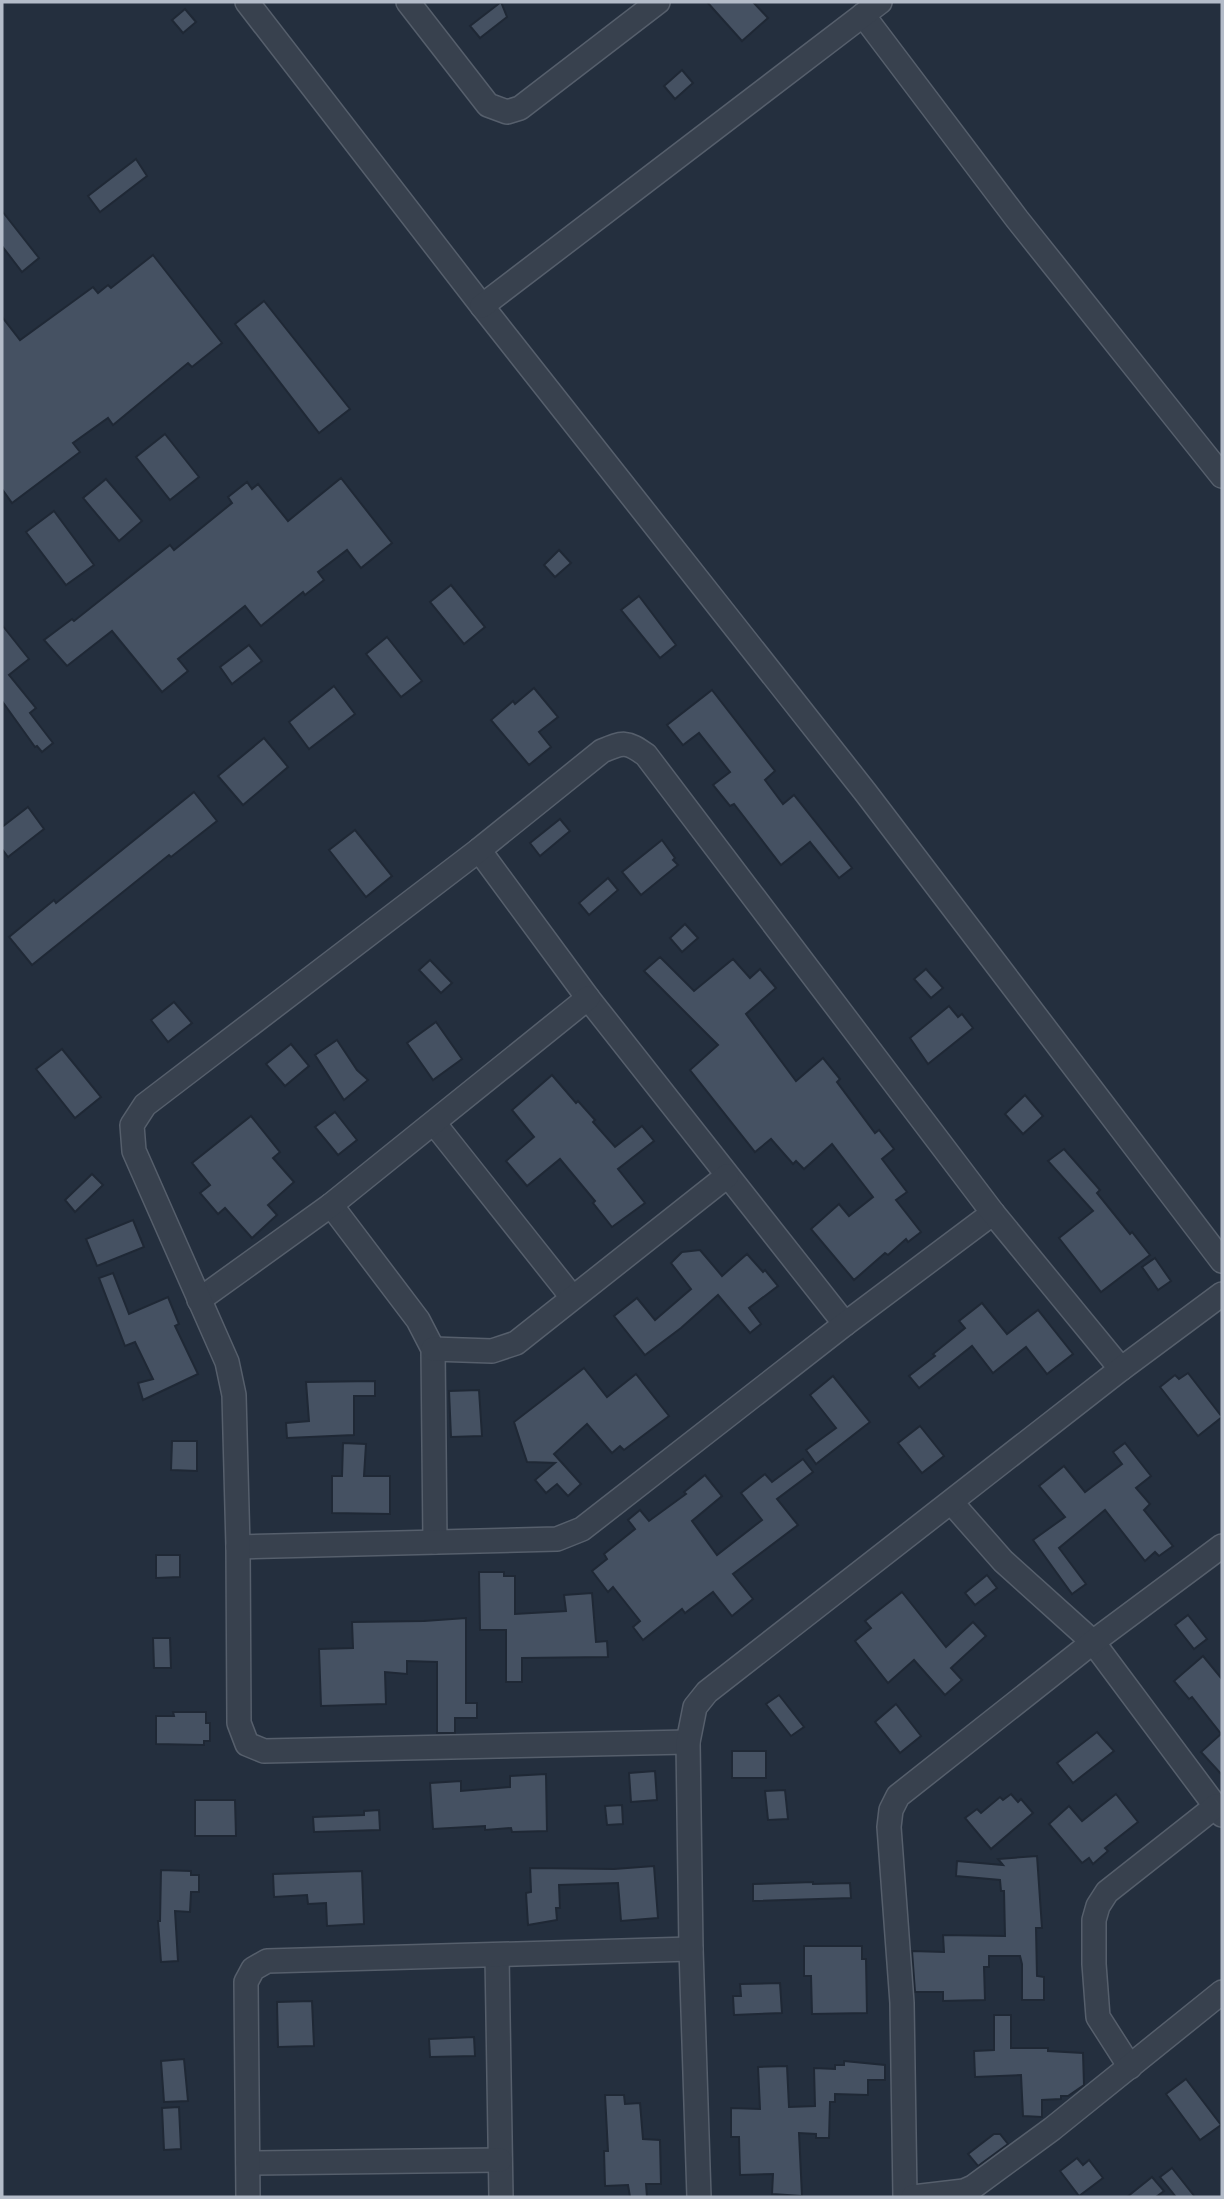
<svg xmlns="http://www.w3.org/2000/svg" width="1224" height="2199" viewBox="0 0 1224 2199" font-family="Rubik,sans-serif">
	<style>
		.building { fill: #455162; stroke: #1f2835; stroke-width: 2 }
		.lines { fill: none; stroke-linecap: round; stroke-linejoin: round }
		.minor-casing { stroke: #565f6c; stroke-width: 26 }
		.minor { stroke: #38414e; stroke-width: 23 }
	</style>
	<rect width="100%" height="100%" fill="#242f3e"/>
	<g class="building">
		<polygon points="501,2 507,17 480,38 470,26"/>
		<polygon points="707,2 753,2 768,18 742,41"/>
		<polygon points="185,9 196,22 183,33 172,20"/>
		<polygon points="682,70 693,83 675,99 664,86"/>
		<polygon points="136,159 147,176 100,212 88,196"/>
		<polygon points="2,211 39,258 22,272 2,246"/>
		<polygon points="153,255 222,343 192,367 188,363 113,425 108,418 73,443 80,452 12,503 2,489 2,317 20,340 93,287 98,293 108,285 111,288"/>
		<polygon points="264,301 350,409 319,433 235,324"/>
		<polygon points="165,434 199,477 170,500 136,457"/>
		<polygon points="341,478 392,543 361,568 347,550 318,572 324,580 305,595 303,592 261,626 245,606 178,659 188,671 162,692 112,631 67,666 44,640 72,619 74,621 170,545 174,550 232,503 228,497 247,482 252,489 258,484 288,521"/>
		<polygon points="106,479 142,521 119,541 83,498"/>
		<polygon points="54,511 94,565 66,585 26,532"/>
		<polygon points="559,550 571,563 555,577 544,565"/>
		<polygon points="451,585 485,627 464,644 430,602"/>
		<polygon points="639,596 676,645 660,658 621,610"/>
		<polygon points="2,625 29,659 9,675 36,708 30,713 53,743 42,752 37,746 35,747 2,701"/>
		<polygon points="387,637 422,681 401,697 366,654"/>
		<polygon points="249,645 262,661 232,684 220,667"/>
		<polygon points="334,686 355,714 309,749 289,722"/>
		<polygon points="534,688 558,717 539,732 551,747 529,765 491,720 513,701 515,704"/>
		<polygon points="712,690 775,771 765,780 783,804 794,795 852,868 839,878 810,842 781,865 734,804 730,806 713,785 730,772 699,733 683,745 667,725"/>
		<polygon points="264,738 288,767 243,805 218,776"/>
		<polygon points="194,792 217,821 171,857 169,855 32,965 9,937 54,900 56,903"/>
		<polygon points="28,807 44,829 8,857 2,849 2,827"/>
		<polygon points="560,819 570,831 540,856 530,843"/>
		<polygon points="355,830 392,876 366,897 329,850"/>
		<polygon points="662,840 675,858 673,860 678,865 641,895 622,872"/>
		<polygon points="608,878 618,890 589,915 579,903"/>
		<polygon points="685,924 698,938 682,952 670,938"/>
		<polygon points="660,957 694,991 733,959 750,978 760,969 776,988 746,1014 796,1081 823,1058 840,1079 837,1082 875,1133 879,1130 894,1149 882,1159 907,1192 896,1200 921,1232 908,1242 906,1239 888,1255 885,1253 854,1280 811,1229 839,1204 849,1216 873,1197 832,1144 804,1169 796,1161 793,1164 771,1139 755,1152 690,1070 718,1045 644,971"/>
		<polygon points="430,960 452,983 441,993 419,970"/>
		<polygon points="926,969 943,988 931,998 914,979"/>
		<polygon points="174,1002 192,1023 168,1042 151,1020"/>
		<polygon points="949,1006 958,1017 962,1014 973,1028 928,1064 910,1038"/>
		<polygon points="436,1022 462,1059 433,1080 407,1043"/>
		<polygon points="337,1040 357,1070 368,1080 344,1100 315,1055"/>
		<polygon points="291,1044 309,1066 285,1086 266,1064"/>
		<polygon points="62,1049 101,1097 75,1118 36,1069"/>
		<polygon points="552,1075 576,1103 578,1101 595,1120 593,1122 615,1147 642,1126 654,1141 618,1169 645,1203 612,1227 593,1203 595,1201 560,1159 527,1186 506,1161 534,1137 512,1110"/>
		<polygon points="1025,1095 1043,1116 1023,1134 1005,1114"/>
		<polygon points="335,1112 357,1140 338,1155 315,1127"/>
		<polygon points="251,1116 280,1152 273,1158 294,1182 268,1205 277,1215 252,1238 225,1208 218,1214 200,1193 210,1185 192,1163"/>
		<polygon points="1064,1149 1100,1190 1097,1193 1130,1234 1132,1232 1150,1255 1101,1292 1059,1238 1093,1211 1048,1161"/>
		<polygon points="92,1174 103,1185 75,1212 65,1200"/>
		<polygon points="133,1220 144,1247 97,1266 86,1239"/>
		<polygon points="700,1250 722,1276 747,1254 763,1272 765,1270 778,1286 749,1308 761,1324 750,1333 718,1295 681,1328 645,1355 614,1316 637,1298 655,1320 691,1289 671,1263 682,1252"/>
		<polygon points="1155,1258 1171,1281 1158,1290 1142,1267"/>
		<polygon points="113,1273 129,1314 168,1297 179,1324 175,1326 198,1374 143,1400 138,1383 153,1379 135,1342 125,1346 99,1278"/>
		<polygon points="982,1303 1007,1334 1038,1310 1073,1354 1047,1374 1026,1347 993,1373 972,1346 919,1388 909,1376 935,1356 933,1354 965,1328 959,1321"/>
		<polygon points="584,1368 607,1397 636,1374 669,1416 624,1450 620,1446 612,1453 587,1424 554,1454 581,1484 568,1496 557,1484 546,1493 535,1480 555,1463 527,1462 514,1422"/>
		<polygon points="1188,1373 1222,1417 1198,1436 1160,1387 1175,1375 1179,1379"/>
		<polygon points="833,1376 870,1422 816,1464 806,1450 836,1428 810,1395"/>
		<polygon points="375,1381 375,1396 354,1396 354,1435 287,1438 286,1423 309,1421 306,1382"/>
		<polygon points="479,1390 482,1436 451,1437 449,1391"/>
		<polygon points="920,1426 944,1456 922,1473 898,1443"/>
		<polygon points="172,1441 197,1441 197,1471 171,1470"/>
		<polygon points="343,1443 366,1444 364,1476 390,1476 390,1514 332,1513 332,1476 342,1476"/>
		<polygon points="1125,1443 1151,1476 1136,1488 1150,1504 1144,1510 1173,1546 1159,1556 1155,1552 1145,1561 1105,1510 1059,1548 1086,1584 1072,1594 1033,1540 1065,1517 1039,1486 1064,1466 1085,1492 1122,1464 1113,1452"/>
		<polygon points="803,1459 813,1472 777,1499 798,1525 733,1574 753,1599 732,1616 713,1592 685,1613 682,1609 643,1640 633,1627 640,1621 613,1587 608,1592 592,1571 607,1559 604,1554 635,1529 628,1520 640,1510 649,1521 686,1494 684,1492 705,1475 722,1496 692,1521 717,1555 762,1520 741,1493 765,1474 772,1482"/>
		<polygon points="156,1555 180,1555 180,1577 156,1578"/>
		<polygon points="479,1572 504,1572 504,1576 515,1576 515,1614 566,1611 564,1595 592,1593 596,1642 607,1641 608,1657 522,1658 522,1682 506,1682 506,1630 480,1630"/>
		<polygon points="987,1575 997,1588 975,1605 965,1593"/>
		<polygon points="902,1592 946,1647 973,1622 986,1636 951,1668 962,1680 945,1695 914,1660 888,1683 855,1641 871,1628 865,1621"/>
		<polygon points="1188,1615 1207,1639 1194,1649 1175,1625"/>
		<polygon points="466,1618 466,1703 477,1703 477,1718 455,1718 455,1733 437,1733 437,1662 407,1661 407,1674 385,1672 386,1704 321,1706 319,1649 353,1648 352,1622 424,1621"/>
		<polygon points="153,1638 170,1638 171,1668 154,1668"/>
		<polygon points="1203,1656 1222,1679 1222,1775 1201,1752 1221,1734 1192,1697 1189,1699 1174,1681"/>
		<polygon points="779,1695 804,1727 791,1736 766,1704"/>
		<polygon points="896,1704 921,1736 900,1753 875,1722"/>
		<polygon points="173,1712 206,1712 206,1723 210,1723 210,1741 204,1741 204,1745 156,1744 156,1716 174,1716"/>
		<polygon points="1097,1732 1114,1751 1073,1783 1057,1763"/>
		<rect x="732" y="1751" width="34" height="27"/>
		<polygon points="655,1771 657,1800 631,1802 629,1773"/>
		<polygon points="546,1774 547,1831 512,1832 511,1828 485,1830 485,1826 433,1829 430,1783 461,1781 461,1791 510,1787 510,1776"/>
		<polygon points="785,1790 788,1819 768,1820 765,1791"/>
		<polygon points="1011,1794 1018,1802 1021,1799 1033,1813 991,1849 965,1818 977,1809 981,1813 1000,1797 1003,1800"/>
		<polygon points="1116,1794 1138,1822 1105,1848 1108,1851 1093,1864 1089,1858 1082,1863 1049,1824 1069,1806 1082,1821"/>
		<polygon points="195,1800 235,1800 236,1836 195,1836"/>
		<polygon points="622,1805 623,1824 607,1825 605,1806"/>
		<polygon points="379,1810 380,1830 314,1832 313,1817 364,1815 364,1811"/>
		<polygon points="1037,1856 1042,1928 1036,1928 1037,1976 1044,1977 1044,2000 1022,2000 1022,1964 1020,1956 989,1956 989,1967 984,1967 985,2000 943,2001 943,1992 915,1992 912,1951 944,1952 943,1935 1005,1936 1004,1891 1001,1891 1000,1880 956,1876 957,1861 1003,1865 998,1859"/>
		<polygon points="654,1866 658,1918 621,1921 618,1883 559,1885 560,1908 556,1908 557,1920 528,1925 526,1893 531,1892 530,1868 614,1869"/>
		<polygon points="161,1870 191,1871 191,1875 199,1875 199,1892 191,1892 190,1912 175,1911 178,1961 161,1962 158,1921 160,1921"/>
		<polygon points="362,1871 364,1924 327,1926 326,1903 308,1904 307,1895 274,1897 273,1874"/>
		<polygon points="813,1882 813,1884 850,1883 851,1898 753,1901 753,1884"/>
		<polygon points="804,1946 862,1946 862,1959 866,1959 867,2013 812,2014 811,1976 804,1976"/>
		<polygon points="780,1983 782,2013 734,2015 733,1996 741,1996 740,1984"/>
		<polygon points="312,2001 314,2046 278,2047 277,2002"/>
		<polygon points="994,2015 1011,2015 1011,2048 1048,2048 1048,2051 1083,2053 1084,2085 1068,2096 1061,2096 1061,2099 1042,2100 1042,2117 1023,2116 1021,2075 975,2077 974,2051 994,2050"/>
		<polygon points="474,2037 475,2056 430,2057 429,2039"/>
		<polygon points="184,2059 188,2101 164,2102 161,2061"/>
		<polygon points="844,2061 885,2065 885,2080 868,2080 868,2095 835,2094 835,2102 830,2102 829,2138 816,2138 816,2134 799,2133 802,2196 772,2194 773,2174 740,2175 739,2137 731,2137 731,2108 760,2109 758,2067 787,2066 789,2107 815,2106 814,2068 835,2069 835,2065 844,2065"/>
		<polygon points="1186,2079 1221,2125 1200,2140 1166,2094"/>
		<polygon points="605,2095 624,2095 625,2104 640,2103 643,2139 660,2140 661,2184 646,2184 647,2197 630,2197 628,2185 605,2186 604,2151 608,2151"/>
		<polygon points="179,2107 181,2149 164,2150 162,2108"/>
		<polygon points="994,2134 1000,2134 1008,2144 978,2166 968,2154"/>
		<polygon points="1077,2158 1083,2165 1089,2160 1103,2178 1079,2196 1060,2171"/>
		<polygon points="1172,2168 1195,2197 1176,2197 1160,2177"/>
		<polygon points="1152,2177 1164,2191 1156,2197 1127,2197"/>
	</g>
	<g class="lines">
		<g class="minor-casing">
			<g id="minor">
				<polyline points="247,2 482,306 866,793 1222,1261"/>
				<polyline points="408,2 488,105 507,112 520,108 658,2"/>
				<polyline points="863,15 1017,219 1222,476"/>
				<polyline points="482,306 880,2"/>
				<polyline points="479,850 588,998 845,1324"/>
				<polyline points="434,1123 572,1297"/>
				<polyline points="331,1205 418,1320 433,1349 435,1542"/>
				<polyline points="199,1300 331,1205 588,998"/>
				<polyline points="433,1349 492,1351 516,1343 727,1176"/>
				<polyline points="952,1503 1003,1561 1093,1642 1222,1815"/>
				<polyline points="238,1547 557,1539 582,1529 845,1324 993,1213"/>
				<path d="M688,1742L264,1751L247,1744L239,1723L238,1547L234,1395L227,1362L134,1151L132,1125L145,1105L479,850L602,751C623,742 627,741 646,755L993,1213L1121,1369"/>
				<polyline points="497,1955 501,2197"/>
				<polyline points="1130,2067 1098,2017 1094,1964 1094,1920 1098,1906 1107,1892 1216,1806"/>
				<polyline points="248,2163 500,2160"/>
				<polyline points="248,2197 246,1982 253,1969 267,1961 691,1949"/>
				<polyline points="699,2197 691,1949 688,1742 695,1707 707,1692 1121,1369 1222,1294"/>
				<polyline points="905,2197 902,2003 889,1827 891,1810 898,1796 1093,1642 1222,1546"/>
				<polyline points="913,2197 964,2191 973,2187 1052,2129 1222,1992"/>
			</g>
		</g>
		<use href="#minor" class="minor"/>
	</g>
	<rect width="1224" height="2199" fill="none" stroke="#b4bcc9" stroke-width="7"/>
</svg>
